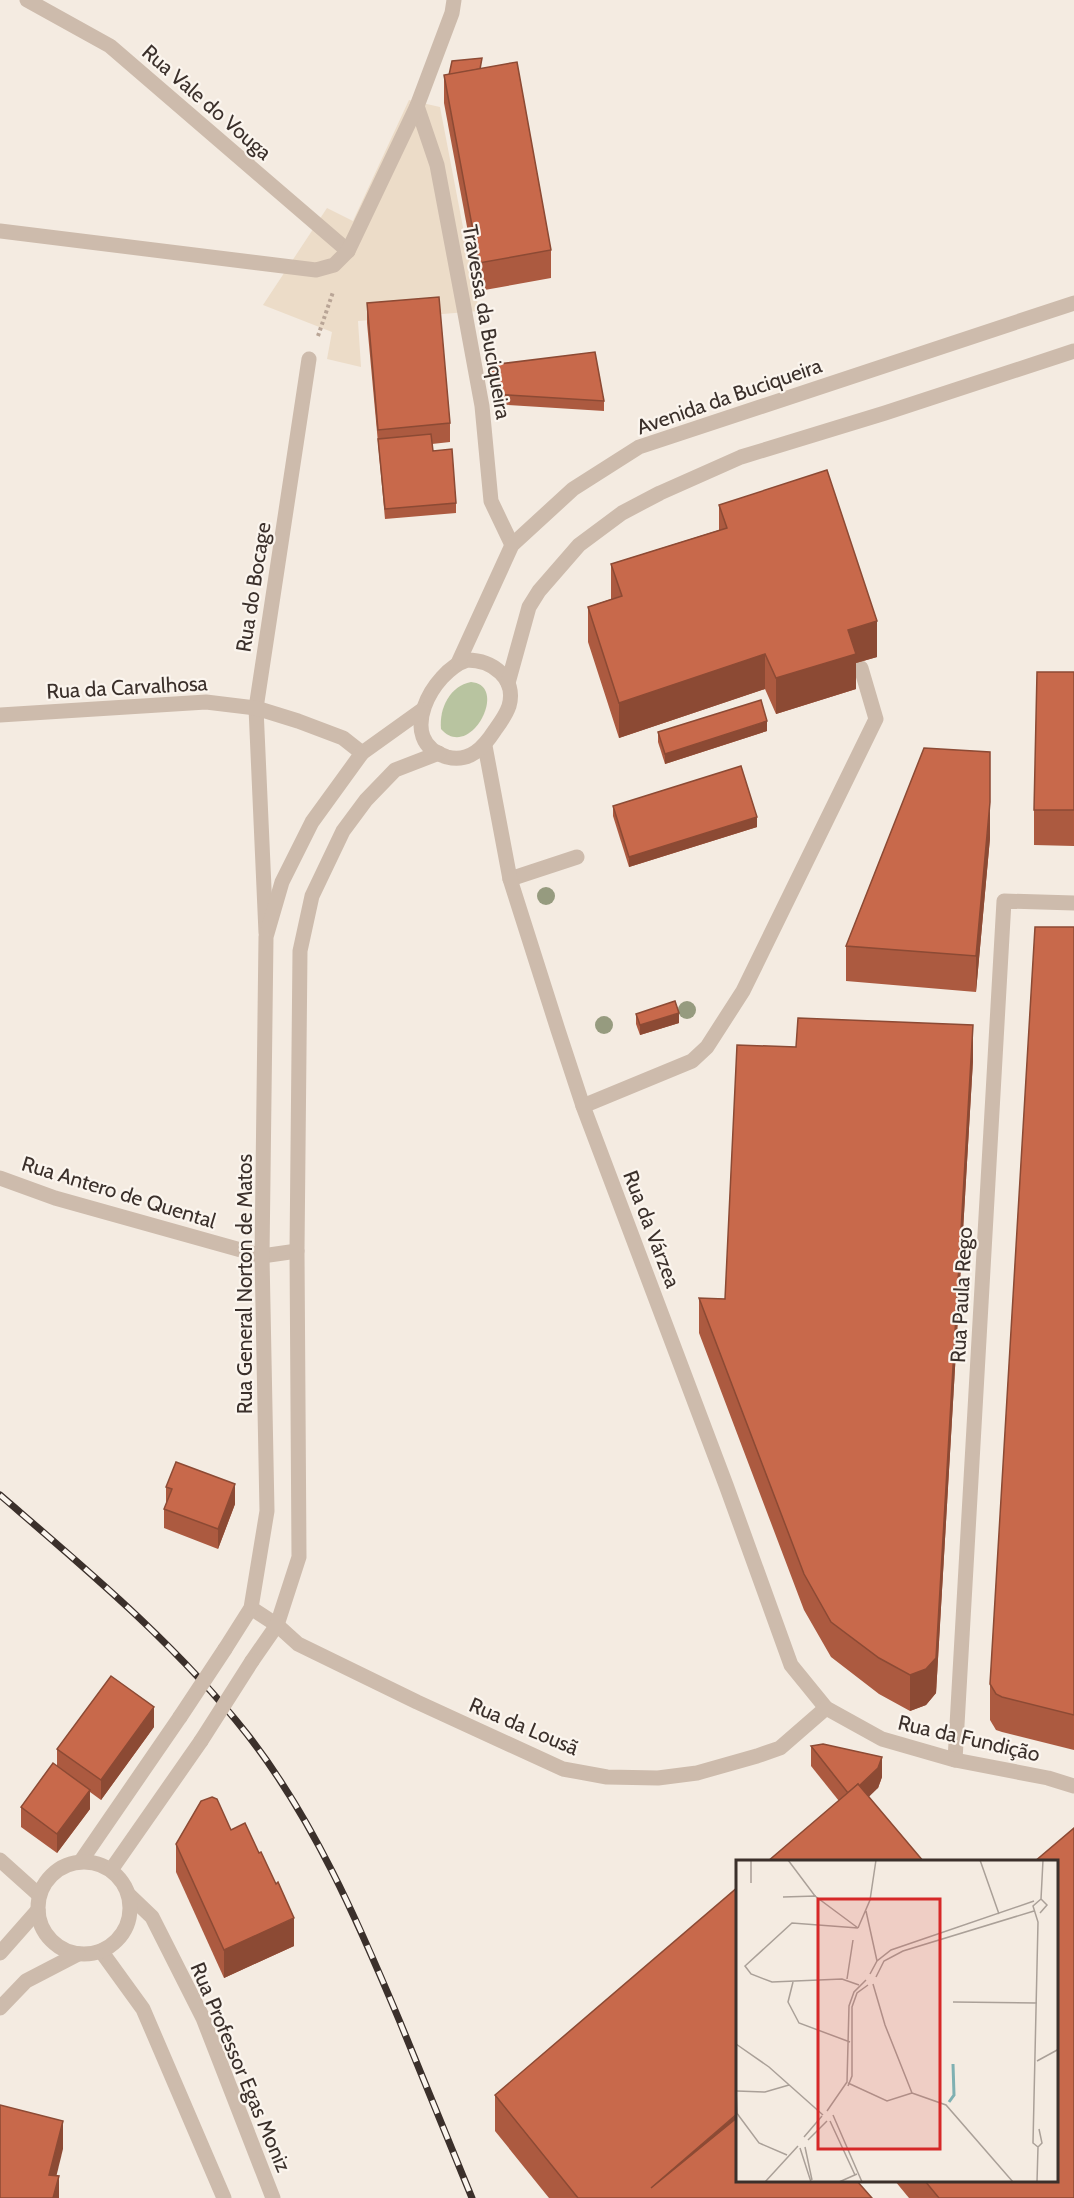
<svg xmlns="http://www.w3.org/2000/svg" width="1074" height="2198" viewBox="0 0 1074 2198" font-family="Cabin,sans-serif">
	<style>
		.green { fill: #b8c4a0 }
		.plaza { fill: #ecdcc8 }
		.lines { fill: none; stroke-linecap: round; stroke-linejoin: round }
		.path { stroke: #b9a596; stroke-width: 4; stroke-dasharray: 3 3; stroke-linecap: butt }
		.service { stroke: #cdbbac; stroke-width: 15 }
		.pedestrian { stroke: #cdbbac; stroke-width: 15 }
		.minor { stroke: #cdbbac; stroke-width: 15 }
		.tertiary { stroke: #cdbbac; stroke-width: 15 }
		.rail-casing { stroke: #3b302b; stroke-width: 7 }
		.rail { stroke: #fbf5ee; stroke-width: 4.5; stroke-dasharray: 14; stroke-linecap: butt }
		.tertiary-bridge { stroke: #cdbbac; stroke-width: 15 }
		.tree { fill: #969b7f }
		.wall { fill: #ac5a40 }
		.shaded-wall { fill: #8c4a34 }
		.building { fill: #c8694b; stroke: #8c4a34; stroke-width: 1.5 }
		.labels { text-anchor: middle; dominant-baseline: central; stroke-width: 4.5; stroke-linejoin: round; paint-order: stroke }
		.street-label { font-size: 21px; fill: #3b302b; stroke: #fbf5ee }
		.inset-river { fill: none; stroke: #7fb0b2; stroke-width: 3 }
		.inset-road { fill: none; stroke: #aaa098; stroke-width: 1.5 }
		.view { fill: #d62828; fill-opacity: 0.15; stroke: #d62828; stroke-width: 3 }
		.inset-edge { fill: none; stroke: #3b302b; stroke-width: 3 }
	</style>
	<rect width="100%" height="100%" fill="#f4ebe1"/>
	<path class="green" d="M471,682C510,685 470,762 441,729C439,708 450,686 471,682Z"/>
	<polygon class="plaza" points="409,100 440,107 479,311 358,321 361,367 327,359 332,332 263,305 327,208 353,221"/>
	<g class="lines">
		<polyline class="path" points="318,336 333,292"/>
		<g class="service">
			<polyline points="510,879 577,857"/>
			<polyline points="583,1106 692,1061 707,1047 743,991 876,719 861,668"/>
			<polyline points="955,1760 1004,901 1074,903"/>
		</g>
		<polyline class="pedestrian" points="256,708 266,933"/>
		<g class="minor">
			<polyline points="27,0 110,46 348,251"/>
			<polyline points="417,106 437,165 464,308 482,406 491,501 512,545"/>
			<polyline points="0,231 316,270 334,265 348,251 417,106 452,13 454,0"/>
			<polyline points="256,708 309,359"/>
			<polyline points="0,715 206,702 256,708 298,721 343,738 362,753"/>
			<polyline points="485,746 510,879 558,1030 583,1106 726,1485 791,1665 826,1708 882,1739 955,1760 1048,1778 1074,1786"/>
			<polyline points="0,1178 55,1198 262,1256 297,1251"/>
			<polyline points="251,1608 277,1625 298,1644 417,1702 563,1769 607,1777 658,1778 697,1773 757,1756 780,1748 826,1708"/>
			<polyline points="0,1860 39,1895"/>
			<polyline points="129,1895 152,1917 203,2018 273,2198"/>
			<polyline points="101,1951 143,2009 224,2198"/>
		</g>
		<g class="tertiary">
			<path d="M467,660C492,660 517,678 509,706C506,715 500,723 495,730C484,747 470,763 447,757C394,741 433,671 467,660Z"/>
			<polyline points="458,663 512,545 573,489 639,447 1074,303"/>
			<polyline points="508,683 529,607 539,591 579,545 622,513 660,493 741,457 885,413 1074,351"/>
			<polyline points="225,1649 251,1608 267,1511 262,1256 266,937 282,882 312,822 362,753 422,710"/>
			<polyline points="252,1661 277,1625 299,1557 297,1251 300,951 312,896 343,831 366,800 395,770 439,753"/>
			<polyline points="81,1861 180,1717"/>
			<circle cx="84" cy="1908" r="46"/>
			<polyline points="111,1870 201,1741"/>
			<polyline points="0,1953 38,1910"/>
			<polyline points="0,2008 26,1981 78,1954"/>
		</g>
		<g class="rail-casing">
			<path id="rail" d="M0,1495C87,1570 176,1644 247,1734C314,1820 358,1922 400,2022C424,2081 448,2139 472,2198"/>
		</g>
		<use href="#rail" class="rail"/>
		<g class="tertiary-bridge">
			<polyline points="180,1717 225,1649"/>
			<polyline points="201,1741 252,1661"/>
		</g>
	</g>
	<g class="tree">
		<circle cx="546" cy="896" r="9"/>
		<circle cx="687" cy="1010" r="9"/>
		<circle cx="604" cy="1025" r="9"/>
	</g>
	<g class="wall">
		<polygon points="482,68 551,250 551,278 479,291 444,103 444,75"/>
		<polygon points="367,303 450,423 450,442 432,444 433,451 456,503 456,513 385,519 367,323"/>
		<polygon points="491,365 604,401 604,411 494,404 491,375"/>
		<polygon points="719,505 877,657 856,663 856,689 776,714 765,689 619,738 588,642 588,607 611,599 611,564 719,530"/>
		<polygon points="1074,672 1074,846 1034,845 1034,810"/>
		<polygon points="767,731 665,764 658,742 658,732"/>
		<polygon points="613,806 757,827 629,867 613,816"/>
		<polygon points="990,838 976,992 846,981 846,946"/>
		<polygon points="1074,927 1074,1750 1002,1732 996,1730 990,1720 990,1684"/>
		<polygon points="636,1014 679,1023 640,1035 636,1024"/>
		<polygon points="973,1060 936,1693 926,1705 910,1711 879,1694 831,1657 804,1610 699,1333 699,1298 725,1299"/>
		<polygon points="166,1487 235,1504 218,1549 164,1528 164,1509 166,1504"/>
		<polygon points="154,1727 101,1800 90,1792 90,1809 57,1853 21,1827 21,1807 57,1766 57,1749"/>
		<polygon points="811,1746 882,1777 878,1788 839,1801 811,1766"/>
		<polygon points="231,1830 294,1946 224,1978 176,1872 176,1844"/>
		<polygon points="495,2095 738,2181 872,2198 549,2198 495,2131"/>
		<polygon points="895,2181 1058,2181 1074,2198 909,2198"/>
	</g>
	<g class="shaded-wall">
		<polygon points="877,621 877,657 856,663 856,689 776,714 776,678 848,630"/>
		<polygon points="765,654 765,689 619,738 619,703"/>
		<polygon points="767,721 767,731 665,764 665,754"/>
		<polygon points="990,802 990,838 976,992 976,956"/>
		<polygon points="757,817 757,827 629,867 629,857"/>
		<polygon points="679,1013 679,1023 640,1035 640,1025"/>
		<polygon points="973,1025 973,1060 936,1693 926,1705 910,1711 910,1675"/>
		<polygon points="235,1484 235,1504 218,1549 218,1529"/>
		<polygon points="154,1707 154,1727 101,1800 101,1780"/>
		<polygon points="882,1757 882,1777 878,1788 850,1815 850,1795"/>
		<polygon points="90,1790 90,1809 57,1853 57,1834"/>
		<polygon points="294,1918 294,1946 224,1978 224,1950"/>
		<polygon points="738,2113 738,2149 651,2188"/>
		<polygon points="63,2121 63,2149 51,2198 49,2175"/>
		<polygon points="59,2176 59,2198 53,2198"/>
	</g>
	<g class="building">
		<polygon points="482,58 480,69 449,75 452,61"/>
		<polygon points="517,62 551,250 479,263 444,75"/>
		<polygon points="439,297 450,423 378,430 367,303"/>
		<polygon points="595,352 604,401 494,394 491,365"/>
		<polygon points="431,434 433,451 452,449 456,503 385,509 378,439"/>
		<polygon points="827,470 877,621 848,630 856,654 776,678 765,654 619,703 588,607 622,596 611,564 727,528 719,505"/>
		<polygon points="1037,672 1074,672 1074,810 1034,810"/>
		<polygon points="761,700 767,721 665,754 658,732"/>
		<polygon points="924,748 990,752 990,802 976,956 846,946"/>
		<polygon points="741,766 757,817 629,857 613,806"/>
		<polygon points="1035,927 1074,927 1074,1715 1002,1697 996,1694 990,1684"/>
		<polygon points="675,1001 679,1013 640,1025 636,1014"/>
		<polygon points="798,1018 973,1025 936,1658 926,1669 910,1675 879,1658 831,1622 804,1574 699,1298 725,1299 737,1045 796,1047"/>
		<polygon points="176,1462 235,1484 218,1529 164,1509 172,1489 166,1487"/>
		<polygon points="111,1676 154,1707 101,1780 57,1749"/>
		<polygon points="823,1744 882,1757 878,1768 859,1786 858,1784 848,1793 811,1746"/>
		<polygon points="53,1763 90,1790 57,1834 21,1807"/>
		<polygon points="858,1784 924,1862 767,1862"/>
		<polygon points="212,1797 217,1799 231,1830 245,1823 259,1853 261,1852 276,1884 278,1882 294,1918 224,1950 176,1844 201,1801"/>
		<polygon points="1074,1828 1074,2198 939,2198 925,2181 1058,2181 1058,1862 1034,1862"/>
		<polygon points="738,1887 738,2113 651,2188 738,2117 738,2181 857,2181 872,2198 578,2198 495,2095"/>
		<polygon points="0,2105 63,2121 49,2175 59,2176 53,2198 0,2198"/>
	</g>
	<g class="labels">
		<g class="street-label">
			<text transform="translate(207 102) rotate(41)">Rua Vale do Vouga</text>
			<text transform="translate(487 322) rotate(80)">Travessa da Buciqueira</text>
			<text transform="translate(729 396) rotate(-19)">Avenida da Buciqueira</text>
			<text transform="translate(253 587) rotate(-81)">Rua do Bocage</text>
			<text transform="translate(127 687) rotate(-3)">Rua da Carvalhosa</text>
			<text transform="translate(119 1192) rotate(17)">Rua Antero de Quental</text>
			<text transform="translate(652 1229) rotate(69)">Rua da Várzea</text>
			<text transform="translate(244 1284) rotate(-90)">Rua General Norton de Matos</text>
			<text transform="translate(961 1295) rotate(-87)">Rua Paula Rego</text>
			<text transform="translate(524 1726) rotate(23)">Rua da Lousã</text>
			<text transform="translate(969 1738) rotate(13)">Rua da Fundição</text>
			<text transform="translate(241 2067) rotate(67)">Rua Professor Egas Moniz</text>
		</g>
	</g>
	<g transform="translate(736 1860)">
		<rect width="322" height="322" fill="#f4ebe1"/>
		<path class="inset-river" d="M213,242L218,235L217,204"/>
		<path class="inset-road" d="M52,0L79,36L122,68M244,0L263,54M15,23V0M47,37L80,36M305,39L307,0M130,51L141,101M304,53L311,45L305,39M122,68L56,63L9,106L15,114L36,122L106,119L123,125M122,68L134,40L140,0M134,114L141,101L155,90L298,41M140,117L148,101L167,91L298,51M111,119L117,80M57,122L52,142L63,163L114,182M137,124L149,165L176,233M217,142L301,143M0,184L33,207L87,255M301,201L323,189M112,223L151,241L176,233M112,226L116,216V147L121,133L132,125M0,228L1,253M1,231L29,232L53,225M176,233L210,245L277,322M91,251L111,222L113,146L118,132L130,120M0,252L23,283L51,295M97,255L126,322M94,261L119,315M68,277L86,256M72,280L91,261M69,287L76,320M302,287L306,283L303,269M64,288L75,322M29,322L62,286M103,322L121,314M301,322L302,287L297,283L302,62L297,46L305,39"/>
		<path class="view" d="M82,39H204V289H82Z"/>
		<rect width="322" height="322" class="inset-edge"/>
	</g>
</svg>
